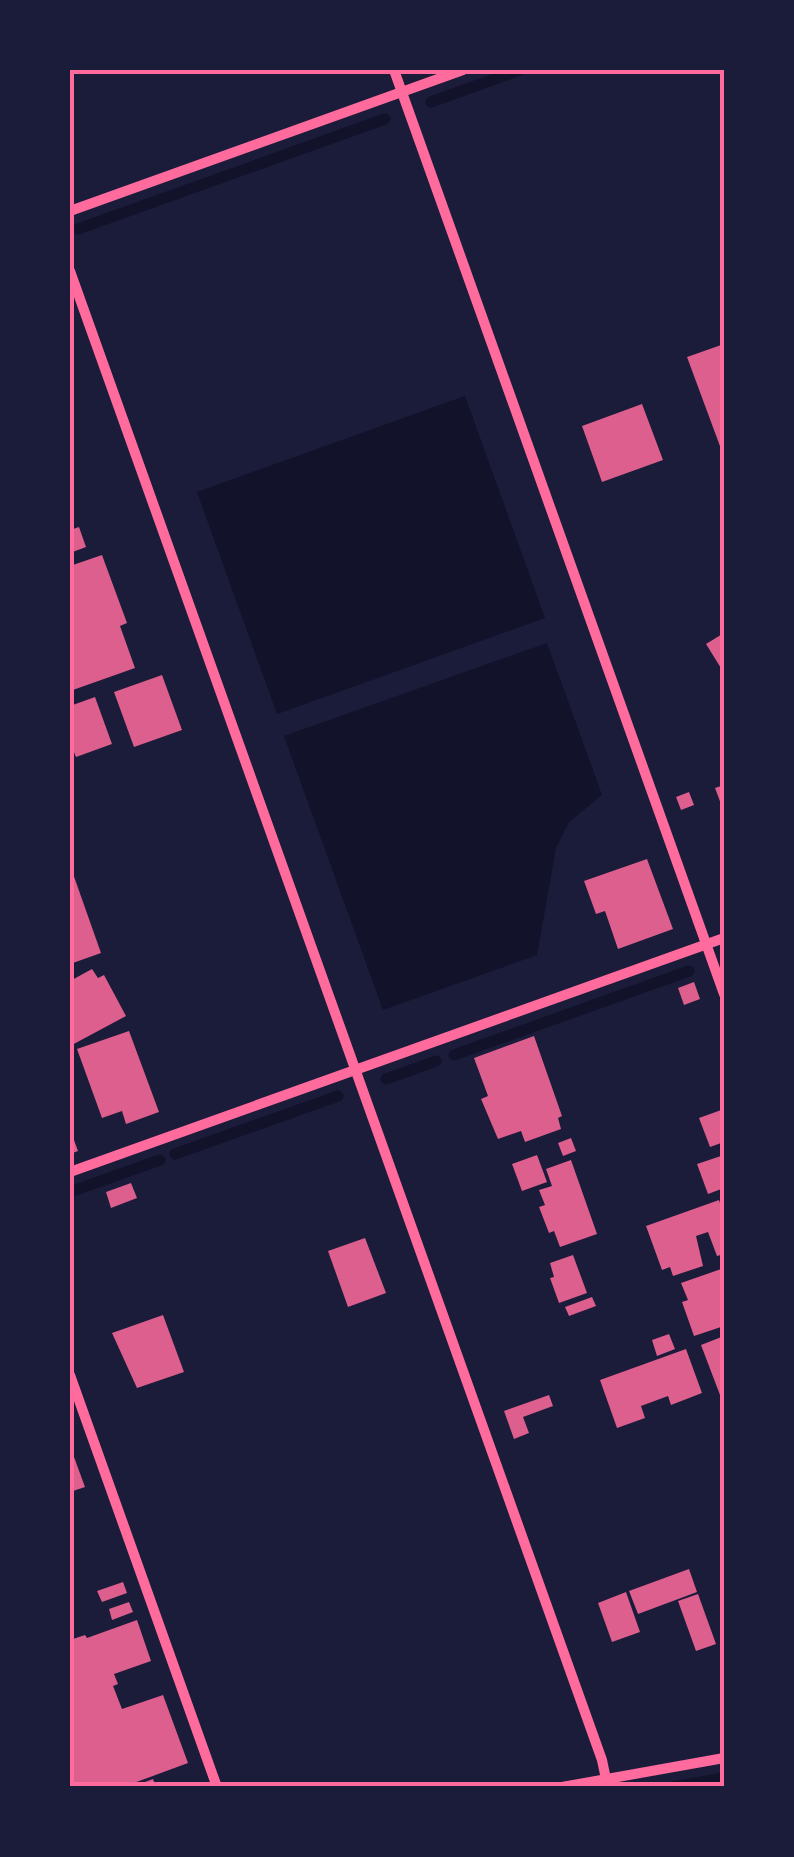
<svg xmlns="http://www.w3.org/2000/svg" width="794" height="1857" viewBox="0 0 794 1857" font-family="'Work Sans',sans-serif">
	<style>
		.water { fill: #12122b }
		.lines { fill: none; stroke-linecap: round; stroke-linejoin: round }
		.stream { stroke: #12122b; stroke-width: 11 }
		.building { fill: #dd5f8e }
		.minor { stroke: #ff6b9d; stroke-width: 10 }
		.neatline { fill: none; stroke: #ff6b9d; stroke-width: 4 }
	</style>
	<rect width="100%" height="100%" fill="#1b1b3a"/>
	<g class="water">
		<polygon points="465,396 545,618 277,714 197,492"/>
		<polygon points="547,643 602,795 569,822 556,848 537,955 383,1010 284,736"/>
	</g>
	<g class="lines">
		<g class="stream">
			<polyline points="431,102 520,70"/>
			<polyline points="78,229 385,119"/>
			<polyline points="454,1055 689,971"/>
			<polyline points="386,1079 436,1061"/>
			<polyline points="175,1154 338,1096"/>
			<polyline points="70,1192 160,1160"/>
			<polyline points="672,1787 724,1778"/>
		</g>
	</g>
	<g class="building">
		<polygon points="724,344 724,457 687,357"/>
		<polygon points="642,404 663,460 602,482 582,426"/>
		<polygon points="79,527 86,547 70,553 70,530"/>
		<polygon points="102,555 127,623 120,626 135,668 70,691 70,566"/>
		<polygon points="724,633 724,673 706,644"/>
		<polygon points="162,675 182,730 134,747 114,692"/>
		<polygon points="95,697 112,744 76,757 70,743 70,706"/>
		<polygon points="724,785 724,812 715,788"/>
		<polygon points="689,792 694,805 681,810 676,797"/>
		<polygon points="647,859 673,929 618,949 605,911 596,914 584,881"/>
		<polygon points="71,868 101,953 70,964 70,869"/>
		<polygon points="92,969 98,978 104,975 126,1016 70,1046 70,981"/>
		<polygon points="694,982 700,999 684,1005 678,988"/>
		<polygon points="129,1031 159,1112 126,1124 122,1111 102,1118 77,1049"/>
		<polygon points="534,1036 562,1116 558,1118 561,1129 525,1142 521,1131 498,1139 481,1099 488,1096 474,1058"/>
		<polygon points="724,1109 724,1142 710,1147 699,1118"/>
		<polygon points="70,1129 78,1151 70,1154"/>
		<polygon points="571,1138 576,1151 563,1156 558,1143"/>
		<polygon points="537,1155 547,1182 522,1191 512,1164"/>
		<polygon points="724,1155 724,1188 708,1194 697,1164"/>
		<polygon points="571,1160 597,1234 560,1247 554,1231 549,1233 539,1207 545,1205 539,1190 552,1186 546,1169"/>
		<polygon points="131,1183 137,1198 111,1208 106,1192"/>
		<polygon points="719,1200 724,1215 724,1254 717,1256 708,1232 696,1236 703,1266 673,1276 670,1267 662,1270 646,1226"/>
		<polygon points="365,1238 386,1293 348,1307 328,1251"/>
		<polygon points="573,1255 587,1293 559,1303 550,1278 554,1277 550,1263"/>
		<polygon points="724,1268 724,1326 694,1336 682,1302 688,1300 681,1283"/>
		<polygon points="592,1297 596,1306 569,1316 565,1307"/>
		<polygon points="163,1315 184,1372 137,1388 112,1333"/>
		<polygon points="669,1334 675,1349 657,1356 652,1340"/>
		<polygon points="724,1336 724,1394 720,1395 701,1345"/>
		<polygon points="686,1349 702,1393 671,1405 668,1396 641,1406 645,1418 617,1428 600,1380"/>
		<polygon points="549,1395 553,1406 523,1417 529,1433 514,1439 504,1411"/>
		<polygon points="70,1446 85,1487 70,1492"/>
		<polygon points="689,1569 697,1592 638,1614 629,1591"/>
		<polygon points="123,1582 127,1593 102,1602 97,1591"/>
		<polygon points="626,1592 640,1632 612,1642 598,1603"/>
		<polygon points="698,1594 716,1644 696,1651 678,1601"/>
		<polygon points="129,1602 133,1612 112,1620 109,1609"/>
		<polygon points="137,1620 151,1661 114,1674 118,1684 113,1686 122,1709 163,1695 188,1763 123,1787 70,1787 70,1640 85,1635 87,1638"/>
		<polygon points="153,1779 156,1787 132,1787"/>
	</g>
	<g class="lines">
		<g class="minor">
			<polyline points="394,70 724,994"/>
			<polyline points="70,211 463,70"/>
			<polyline points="70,271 602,1760 606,1779"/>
			<polyline points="70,1172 724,938"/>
			<polyline points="70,1375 217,1787"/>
			<polyline points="562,1787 724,1758"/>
		</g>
	</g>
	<rect width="794" height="1857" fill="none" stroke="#1b1b3a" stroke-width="145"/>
	<rect x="72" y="72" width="650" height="1712" class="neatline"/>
</svg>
